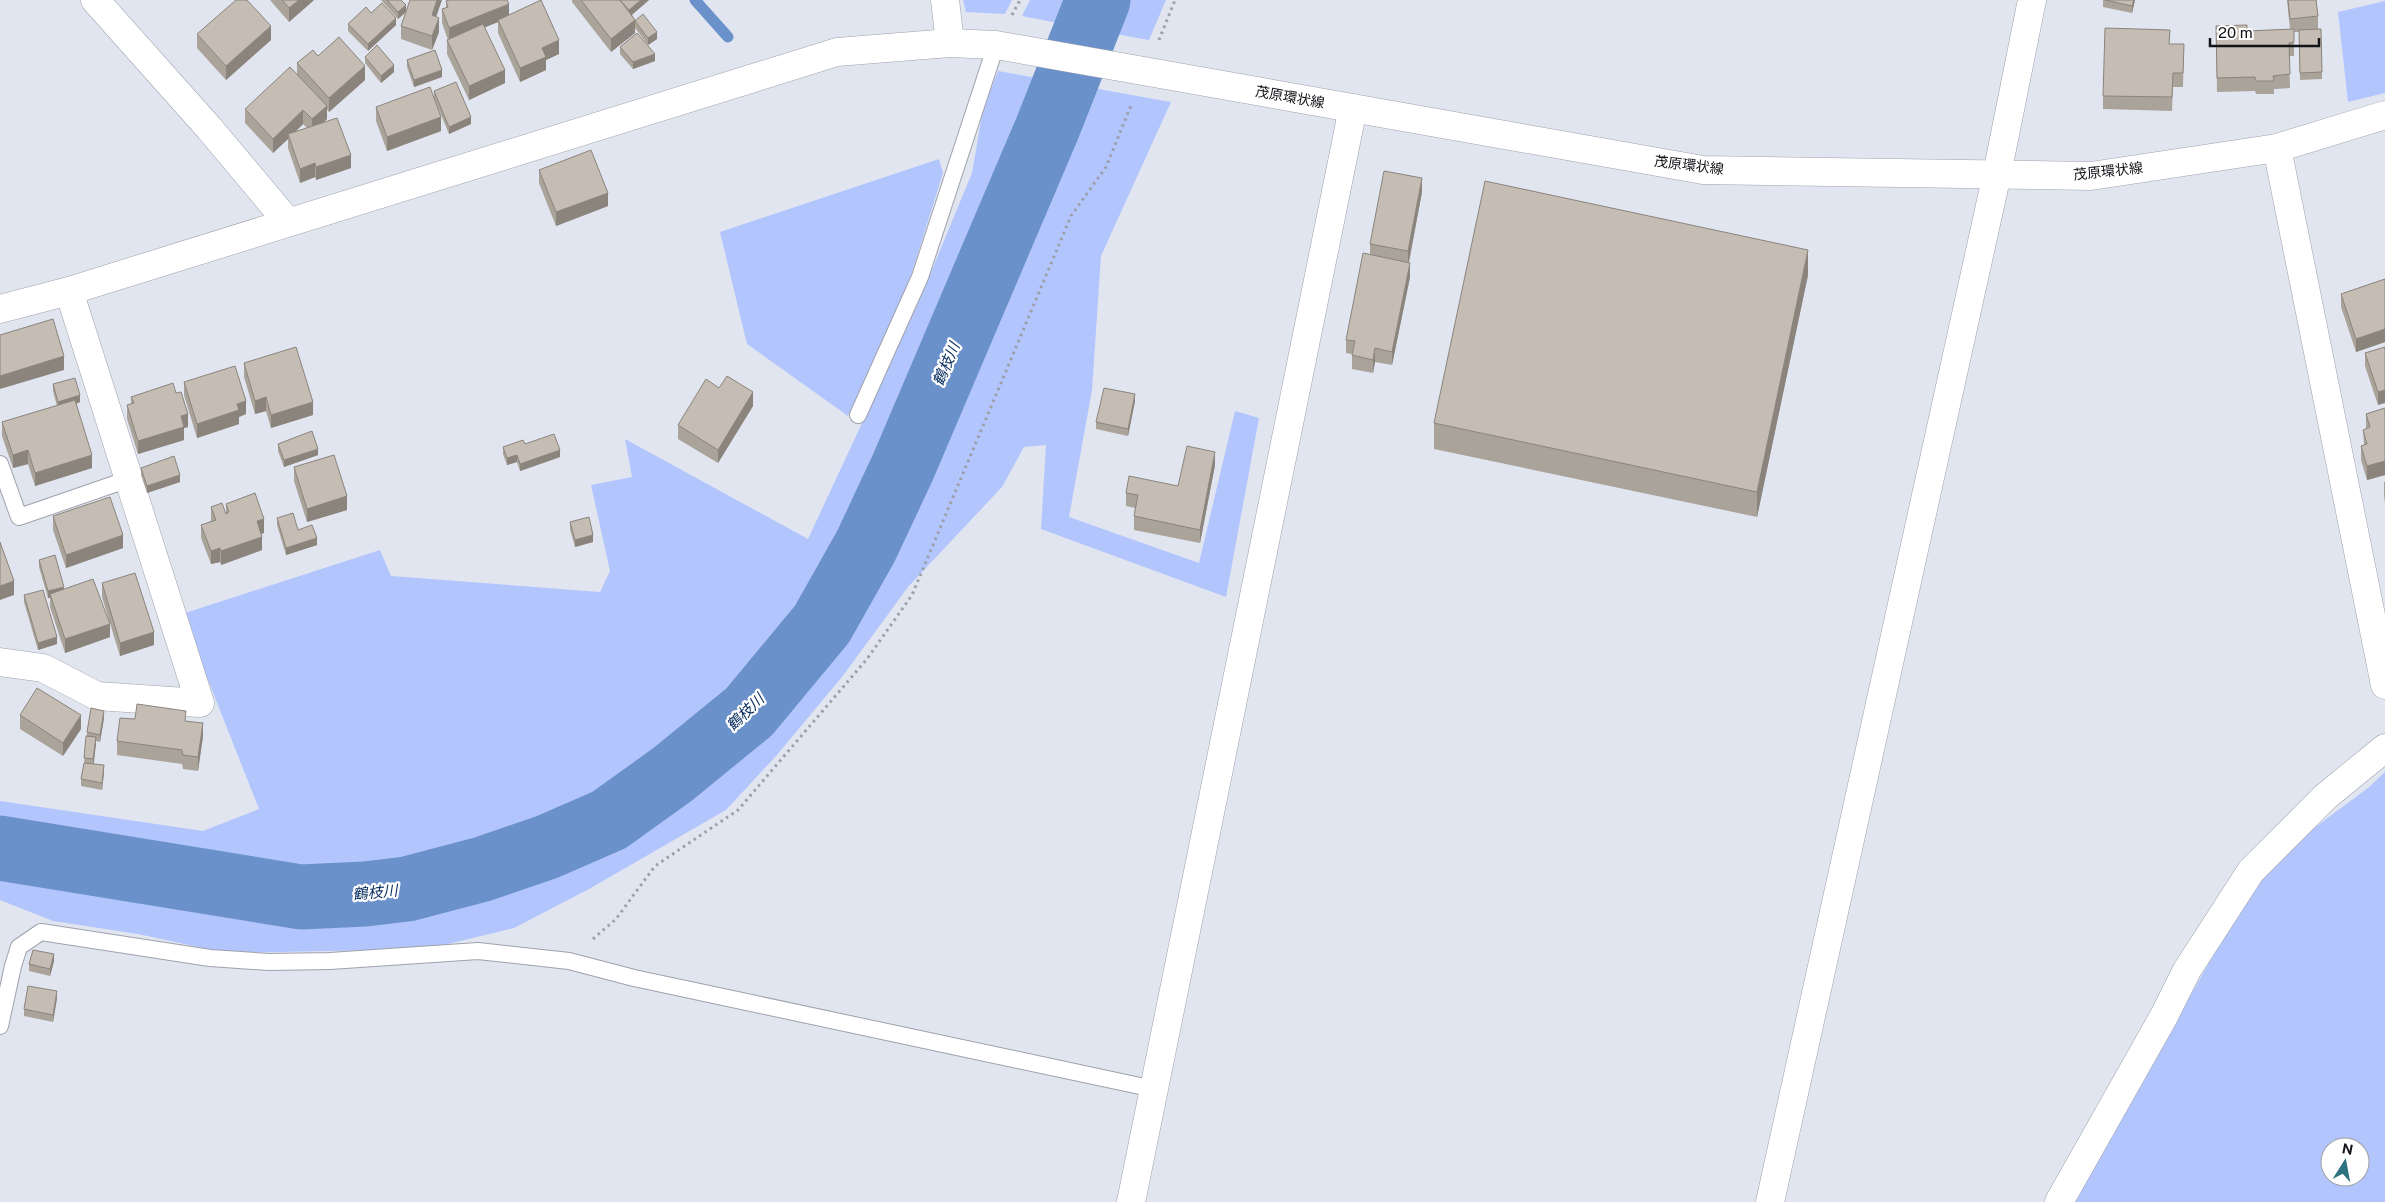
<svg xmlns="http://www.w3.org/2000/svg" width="2385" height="1202" viewBox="0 0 2385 1202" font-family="'Public Sans','Noto Sans JP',sans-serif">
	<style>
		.green { fill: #b3c5fd; fill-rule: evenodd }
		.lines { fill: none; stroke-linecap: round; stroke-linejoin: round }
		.stream { stroke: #6b91ca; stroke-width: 11 }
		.river { stroke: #6b91ca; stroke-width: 65 }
		.service-casing { stroke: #9ea2ad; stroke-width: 18 }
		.minor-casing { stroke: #9ea2ad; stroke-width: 29 }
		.tertiary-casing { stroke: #9ea2ad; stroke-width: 29 }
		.secondary-casing { stroke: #9ea2ad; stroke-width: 29 }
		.path { stroke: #9c9fa8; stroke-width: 3; stroke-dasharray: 2.5 4; stroke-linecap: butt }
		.service { stroke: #fff; stroke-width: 16 }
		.minor { stroke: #fff; stroke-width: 28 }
		.tertiary { stroke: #fff; stroke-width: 28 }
		.secondary { stroke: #fff; stroke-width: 28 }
		.wall { fill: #a9a39a; fill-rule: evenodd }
		.shaded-wall { fill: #8a847d }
		.building { fill: #c5bdb3; stroke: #8a847d }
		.labels { text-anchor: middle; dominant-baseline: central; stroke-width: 4.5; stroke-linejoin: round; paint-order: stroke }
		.street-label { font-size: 14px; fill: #131418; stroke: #fff }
		.water-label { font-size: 15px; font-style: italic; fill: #052b5e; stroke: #fff }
	</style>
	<rect width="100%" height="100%" fill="#e1e5f0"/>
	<g class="green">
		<polygon points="963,0 1012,0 1005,14 966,12"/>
		<polygon points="1030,0 1085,0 1073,26 1022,16"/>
		<polygon points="1111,0 1166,0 1149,40 1098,31"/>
		<polygon points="2385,1 2385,93 2348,102 2338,12"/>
		<polygon points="998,71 1171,102 1101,256 1092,390 1069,517 1199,563 1235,411 1259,418 1226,597 1041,529 1046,445 1024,447 1002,487 908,587 842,677 776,756 726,810 589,889 514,928 427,949 226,953 138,934 53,921 0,900 0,801 203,831 259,809 182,614 380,550 391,576 600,592 610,571 591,485 632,477 625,439 808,539 919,301 972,173 983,109"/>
		<polygon points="939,159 943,173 909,282 848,416 747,344 720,232"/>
		<path d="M2385,772V1202H2074L2255,881L2302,837L2368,788ZM2330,1147H2360V1177H2330Z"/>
	</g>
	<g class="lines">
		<polyline class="stream" points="695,0 728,37"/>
		<polyline class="river" points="0,848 301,897 365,894 407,889 483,869 547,847 609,820 673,774 749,712 822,624 866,546 903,467 1047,129 1098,0"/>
		<g class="service-casing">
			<g id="service">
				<polyline points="858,415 920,277 996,45"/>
				<polyline points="0,464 19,517 129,479"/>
				<polyline points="0,1026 13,966 19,947 41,932 210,958 269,962 330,961 478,951 569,961 634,978 1154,1089"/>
			</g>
		</g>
		<g class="minor-casing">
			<g id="minor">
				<polyline points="945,0 950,43"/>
				<polyline points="2277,148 2385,685"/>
				<polyline points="0,662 43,668 97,696 200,703 69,291"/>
				<polyline points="1131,1202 1353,108"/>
				<polyline points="2059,1202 2164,1016 2187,970 2251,871 2325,797 2385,748"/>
			</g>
		</g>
		<g class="tertiary-casing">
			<g id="tertiary">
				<polyline points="95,0 209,128 287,221"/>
				<polyline points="1770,1202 1997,174 2032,0"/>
			</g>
		</g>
		<g class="secondary-casing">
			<polyline id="secondary" points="0,309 69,291 837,52 950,43 996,45 1703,170 2091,176 2277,148 2385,115"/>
		</g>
		<g class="path">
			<polyline points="1012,15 1020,0"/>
			<polyline points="1159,40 1175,0"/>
			<polyline points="593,939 616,919 655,866 738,810 867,659 912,595 1071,216 1106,167 1132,103"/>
		</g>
		<use href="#service" class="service"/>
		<use href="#minor" class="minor"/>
		<use href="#tertiary" class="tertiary"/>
		<use href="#secondary" class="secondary"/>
	</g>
	<g class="wall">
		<polygon points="270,0 314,0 289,22"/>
		<polygon points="381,0 401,0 406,12 398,19"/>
		<polygon points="572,0 649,0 632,15 635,20 657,39 648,45 635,28 635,33 611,52 572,2"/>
		<polygon points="2103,0 2135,0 2132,13 2103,7"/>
		<polygon points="2287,0 2316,0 2318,16 2318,29 2321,29 2322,79 2300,80 2299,32 2294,32 2294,56 2289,56 2290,88 2274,89 2274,94 2256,94 2255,91 2217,92 2216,26 2247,31 2290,29"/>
		<polygon points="446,1 509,15 559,54 546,60 546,70 520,82 498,33 498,22 485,27 505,83 469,100 447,54 447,40 448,40 442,23 442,9 446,8"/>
		<polygon points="436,17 439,32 432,50 401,39 401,26"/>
		<polygon points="348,24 396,25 368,51 348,31"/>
		<polygon points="197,34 271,40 226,80 197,48"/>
		<polygon points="2170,44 2184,44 2183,87 2173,87 2172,111 2103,109 2103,96"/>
		<polygon points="620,47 655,61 633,69 620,54"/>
		<path d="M318,56L365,80L329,112L327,109V119L324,122L351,168L316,180L315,177L300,183L288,148V139L273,153L245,123V109L297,74V63ZM303,124L307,128L295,132Z"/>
		<polygon points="365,57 394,72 381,83 365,63"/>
		<polygon points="407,60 442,77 414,87 407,67"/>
		<polygon points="434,91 471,124 449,134 434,98"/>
		<polygon points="376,107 441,131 387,151 376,121"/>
		<polygon points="539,170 608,206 556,226 539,183"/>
		<polygon points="1422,192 1409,263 1410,277 1392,365 1375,362 1373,373 1352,369 1352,354 1346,353 1346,340 1370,255 1370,244"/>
		<polygon points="1808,275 1757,517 1434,449 1434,423"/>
		<polygon points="2385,279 2385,342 2356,352 2341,307 2341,294"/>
		<polygon points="2385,347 2378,405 2365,366 2365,353"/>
		<polygon points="244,363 313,415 271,428 266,411 255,414 244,377"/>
		<polygon points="184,382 246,414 239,417 239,424 197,438 184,395"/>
		<polygon points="53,384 80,402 76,404 92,468 35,486 28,464 13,468 2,436 2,422 57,406 53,391"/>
		<polygon points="719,388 753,406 718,463 678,439 678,425"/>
		<polygon points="131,397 188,427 184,428 184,440 138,454 127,419 127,405 131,404"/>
		<polygon points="1135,401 1128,436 1096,429 1096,422"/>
		<polygon points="2385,408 2385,475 2367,480 2361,460 2361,446 2364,445 2363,430 2366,429 2366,414"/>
		<polygon points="278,444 318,455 284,467 278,451"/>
		<polygon points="525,444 560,457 520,471 517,462 507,465 503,454 503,447"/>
		<polygon points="1215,465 1200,543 1134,530 1134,516 1135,508 1126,506 1126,493 1178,486"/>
		<polygon points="294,467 347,510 307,522 294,481"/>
		<polygon points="141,468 180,482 147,493 141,475"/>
		<polygon points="2384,482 2385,482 2385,503 2384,496"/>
		<polygon points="226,504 264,533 261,534 262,550 221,565 220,562 211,564 201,538 201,525 211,521 211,507 226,513"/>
		<polygon points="53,516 123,548 66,568 53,530"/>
		<polygon points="277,518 298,530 317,545 286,555 277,525"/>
		<polygon points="570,522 593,542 575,547 570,529"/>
		<polygon points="39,560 64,589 110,637 65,653 50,607 50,598 48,598 39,567"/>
		<polygon points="102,583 154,645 120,656 102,597"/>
		<polygon points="24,595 57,644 38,650 24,602"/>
		<polygon points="20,715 81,729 63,756 20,729"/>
		<polygon points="104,718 100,742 96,741 94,764 104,772 102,790 81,786 81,779 84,764 87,732"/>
		<polygon points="135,719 186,721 203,736 198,771 183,769 182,764 117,755 117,741"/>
		<polygon points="54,961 50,976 29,971 29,964"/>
		<polygon points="57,998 53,1022 24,1016 24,1009"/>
	</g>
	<g class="shaded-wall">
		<polygon points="299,0 314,0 289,22 289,8"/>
		<polygon points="437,0 442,0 432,29 432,15"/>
		<polygon points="641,0 649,0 629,17 629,10"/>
		<polygon points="2134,0 2135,0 2132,13 2132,6"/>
		<polygon points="509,4 509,18 498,20 498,22 449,42 449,28"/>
		<polygon points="406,5 406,12 398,19 398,12"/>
		<polygon points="396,18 396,25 368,51 368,44"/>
		<polygon points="439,18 439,32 432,50 432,36"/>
		<polygon points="635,20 635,33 611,52 611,39"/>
		<polygon points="271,26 271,40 226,80 226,66"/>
		<polygon points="657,32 657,39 648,45 648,38"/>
		<polygon points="559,40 559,54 546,60 546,70 520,82 520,68 542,48"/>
		<polygon points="655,54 655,61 633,69 633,62"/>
		<polygon points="394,65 394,72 381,83 381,76"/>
		<polygon points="365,66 365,80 329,112 329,98"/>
		<polygon points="442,70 442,77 414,87 414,80"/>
		<polygon points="505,70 505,83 469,100 469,86"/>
		<polygon points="327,106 327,119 312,133 312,119"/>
		<polygon points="303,110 303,124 289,138 288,134 288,139 273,153 273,139"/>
		<polygon points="441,117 441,131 387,151 387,137"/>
		<polygon points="471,117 471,124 449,134 449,127"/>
		<polygon points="351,155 351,168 316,180 316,167"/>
		<polygon points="315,163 315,177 300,183 300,169"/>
		<polygon points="1422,178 1422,192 1408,265 1408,251"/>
		<polygon points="608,193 608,206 556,226 556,212"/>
		<polygon points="1808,250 1808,275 1757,517 1757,492"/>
		<polygon points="1410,263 1410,277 1392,365 1392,352"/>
		<polygon points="2385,329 2385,342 2356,352 2356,339"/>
		<polygon points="1375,348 1375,362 1373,373 1373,360"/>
		<polygon points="64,356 64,370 0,389 0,376"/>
		<polygon points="2385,390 2385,403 2378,405 2378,392"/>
		<polygon points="753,392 753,406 718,463 718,450"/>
		<polygon points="1135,394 1135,401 1128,436 1128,429"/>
		<polygon points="80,395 80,402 58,409 58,402"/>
		<polygon points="266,397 266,411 255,414 255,401"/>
		<polygon points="246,401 246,414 239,417 239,424 197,438 197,424 237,404"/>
		<polygon points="313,402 313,415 271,428 271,415"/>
		<polygon points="188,414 188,427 184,428 184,440 138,454 138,441 181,416"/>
		<polygon points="318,449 318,455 284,467 284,460"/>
		<polygon points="28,450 28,464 13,468 13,455"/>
		<polygon points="560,450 560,457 520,471 520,464"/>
		<polygon points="1215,452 1215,465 1200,543 1200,530"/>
		<polygon points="92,455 92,468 35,486 35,473"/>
		<polygon points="517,455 517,462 507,465 507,458"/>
		<polygon points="2385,461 2385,475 2367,480 2367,466"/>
		<polygon points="180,475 180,482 147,493 147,486"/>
		<polygon points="347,496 347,510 307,522 307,509"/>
		<polygon points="264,519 264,533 257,535 257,521"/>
		<polygon points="123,535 123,548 66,568 66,555"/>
		<polygon points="593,535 593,542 575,547 575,540"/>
		<polygon points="262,537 262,550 221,565 221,551"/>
		<polygon points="317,538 317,545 286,555 286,548"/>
		<polygon points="220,548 220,562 211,564 211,551"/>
		<polygon points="14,581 14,595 0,600 0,586"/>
		<polygon points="64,587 64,594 50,594 50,598 48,598 48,591"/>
		<polygon points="110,624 110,637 65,653 65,639"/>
		<polygon points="154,632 154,645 120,656 120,643"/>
		<polygon points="57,637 57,644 38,650 38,643"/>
		<polygon points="104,711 104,718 100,742 100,735"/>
		<polygon points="81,715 81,729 63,756 63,743"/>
		<polygon points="203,723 203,736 198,771 198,757"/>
		<polygon points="96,737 96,744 93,766 93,759"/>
		<polygon points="104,765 104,772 102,790 102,783"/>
		<polygon points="54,954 54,961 50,976 50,969"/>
		<polygon points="57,991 57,998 53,1022 53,1015"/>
	</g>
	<g class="building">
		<polygon points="236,0 247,0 271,26 226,66 197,34"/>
		<polygon points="282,0 299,0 289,8"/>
		<polygon points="387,0 401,0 406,5 398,12"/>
		<polygon points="410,0 437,0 432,15 439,18 432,36 401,26"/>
		<polygon points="449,0 507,0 509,4 449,28 442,9 448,7 446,1"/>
		<polygon points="541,0 559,40 542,48 546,57 520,68 498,20"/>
		<polygon points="581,0 620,0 635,20 611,39"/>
		<polygon points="620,0 641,0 629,10"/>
		<polygon points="2105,0 2134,0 2132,6"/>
		<polygon points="2288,0 2316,0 2318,16 2290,19"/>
		<polygon points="382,3 396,18 368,44 348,24 366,7 371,13"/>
		<polygon points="643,14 657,32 648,38 635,21"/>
		<polygon points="483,24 505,70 469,86 447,40"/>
		<polygon points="2247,25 2247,31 2294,29 2294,42 2289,43 2290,74 2273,76 2274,81 2256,81 2255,77 2217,78 2216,26"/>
		<polygon points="2105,28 2170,30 2169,44 2184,44 2183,73 2173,73 2172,97 2103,96"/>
		<polygon points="2321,29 2322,72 2300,73 2299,30"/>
		<polygon points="637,33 655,54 633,62 620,47"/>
		<polygon points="339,37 365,66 329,98 297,63 313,50 318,56"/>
		<polygon points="377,45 394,65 381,76 365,57"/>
		<polygon points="435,50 442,70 414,80 407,60"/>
		<polygon points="290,67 327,106 312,119 303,110 273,139 245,109"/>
		<polygon points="456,82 471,117 449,127 434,91"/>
		<polygon points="430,87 441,117 387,137 376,107"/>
		<polygon points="337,118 351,155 316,167 315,163 300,169 288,134"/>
		<polygon points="591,150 608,193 556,212 539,170"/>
		<polygon points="1384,171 1422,178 1408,251 1370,244"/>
		<polygon points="1485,181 1808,250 1757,492 1434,423"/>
		<polygon points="1363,253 1410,263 1392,352 1375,348 1373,360 1352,355 1355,341 1346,340"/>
		<polygon points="2385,279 2385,329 2356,339 2341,294"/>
		<polygon points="53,319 64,356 0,376 0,335"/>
		<polygon points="296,347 313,402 271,415 266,397 255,401 244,363"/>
		<polygon points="2385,347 2385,390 2378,392 2365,353"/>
		<polygon points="235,366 246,401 237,404 239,410 197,424 184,382"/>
		<polygon points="727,376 753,392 718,450 678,425 706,379 719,388"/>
		<polygon points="75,378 80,395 58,402 53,384"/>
		<polygon points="173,383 176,393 181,392 188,414 181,416 184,427 138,441 127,405 134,403 131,397"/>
		<polygon points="1104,388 1135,394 1128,429 1096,422"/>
		<polygon points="75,400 92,455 35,473 28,450 13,455 2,422"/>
		<polygon points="2385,408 2385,461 2367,466 2361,446 2367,444 2363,430 2370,427 2366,414"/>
		<polygon points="312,431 318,449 284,460 278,444"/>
		<polygon points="554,434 560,450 520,464 517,455 507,458 503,447 523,440 525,444"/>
		<polygon points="1187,446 1215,452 1200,530 1134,516 1138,495 1126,493 1129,476 1178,486"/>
		<polygon points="334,455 347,496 307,509 294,467"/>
		<polygon points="174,456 180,475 147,486 141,468"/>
		<polygon points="255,493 264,519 257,521 262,537 221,551 220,548 211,551 201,525 216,520 211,507 222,503 226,514 229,512 226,504"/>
		<polygon points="110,497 123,535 66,555 53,516"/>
		<polygon points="293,513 298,530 312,525 317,538 286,548 277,518"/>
		<polygon points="589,517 593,535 575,540 570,522"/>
		<polygon points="0,542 14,581 0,586"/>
		<polygon points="55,555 64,587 48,591 39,560"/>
		<polygon points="135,573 154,632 120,643 102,583"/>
		<polygon points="93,579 110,624 65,639 50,594"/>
		<polygon points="43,590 57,637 38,643 24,595"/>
		<polygon points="37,688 81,715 63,743 20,715"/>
		<polygon points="137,704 186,711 185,721 203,723 198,757 183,755 182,750 117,741 120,718 135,719"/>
		<polygon points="91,708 104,711 100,735 87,732"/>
		<polygon points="86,736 96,737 93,759 84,758"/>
		<polygon points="84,763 104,765 102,783 81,779"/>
		<polygon points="33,950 54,954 50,969 29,964"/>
		<polygon points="28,986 57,991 53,1015 24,1009"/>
	</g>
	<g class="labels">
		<g class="street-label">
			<text transform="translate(1290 97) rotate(10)">茂原環状線</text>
			<text transform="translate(1689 165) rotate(7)">茂原環状線</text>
			<text transform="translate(2108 171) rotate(-6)">茂原環状線</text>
		</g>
		<g class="water-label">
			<text transform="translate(946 364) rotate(-67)">鶴枝川</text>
			<text transform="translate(745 712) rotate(-44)">鶴枝川</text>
			<text transform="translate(375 892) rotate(-5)">鶴枝川</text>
		</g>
	</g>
	<g transform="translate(2345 1162) rotate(11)"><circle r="24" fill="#ffffff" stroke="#a1a1a3"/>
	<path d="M0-4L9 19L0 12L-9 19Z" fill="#2c737f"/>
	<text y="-8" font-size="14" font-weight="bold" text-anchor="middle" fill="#131418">N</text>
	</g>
	<path d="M2210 38v8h109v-8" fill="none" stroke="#131418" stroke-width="2.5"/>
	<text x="2218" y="38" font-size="15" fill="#131418" stroke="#ffffff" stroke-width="4" paint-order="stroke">20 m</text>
</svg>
